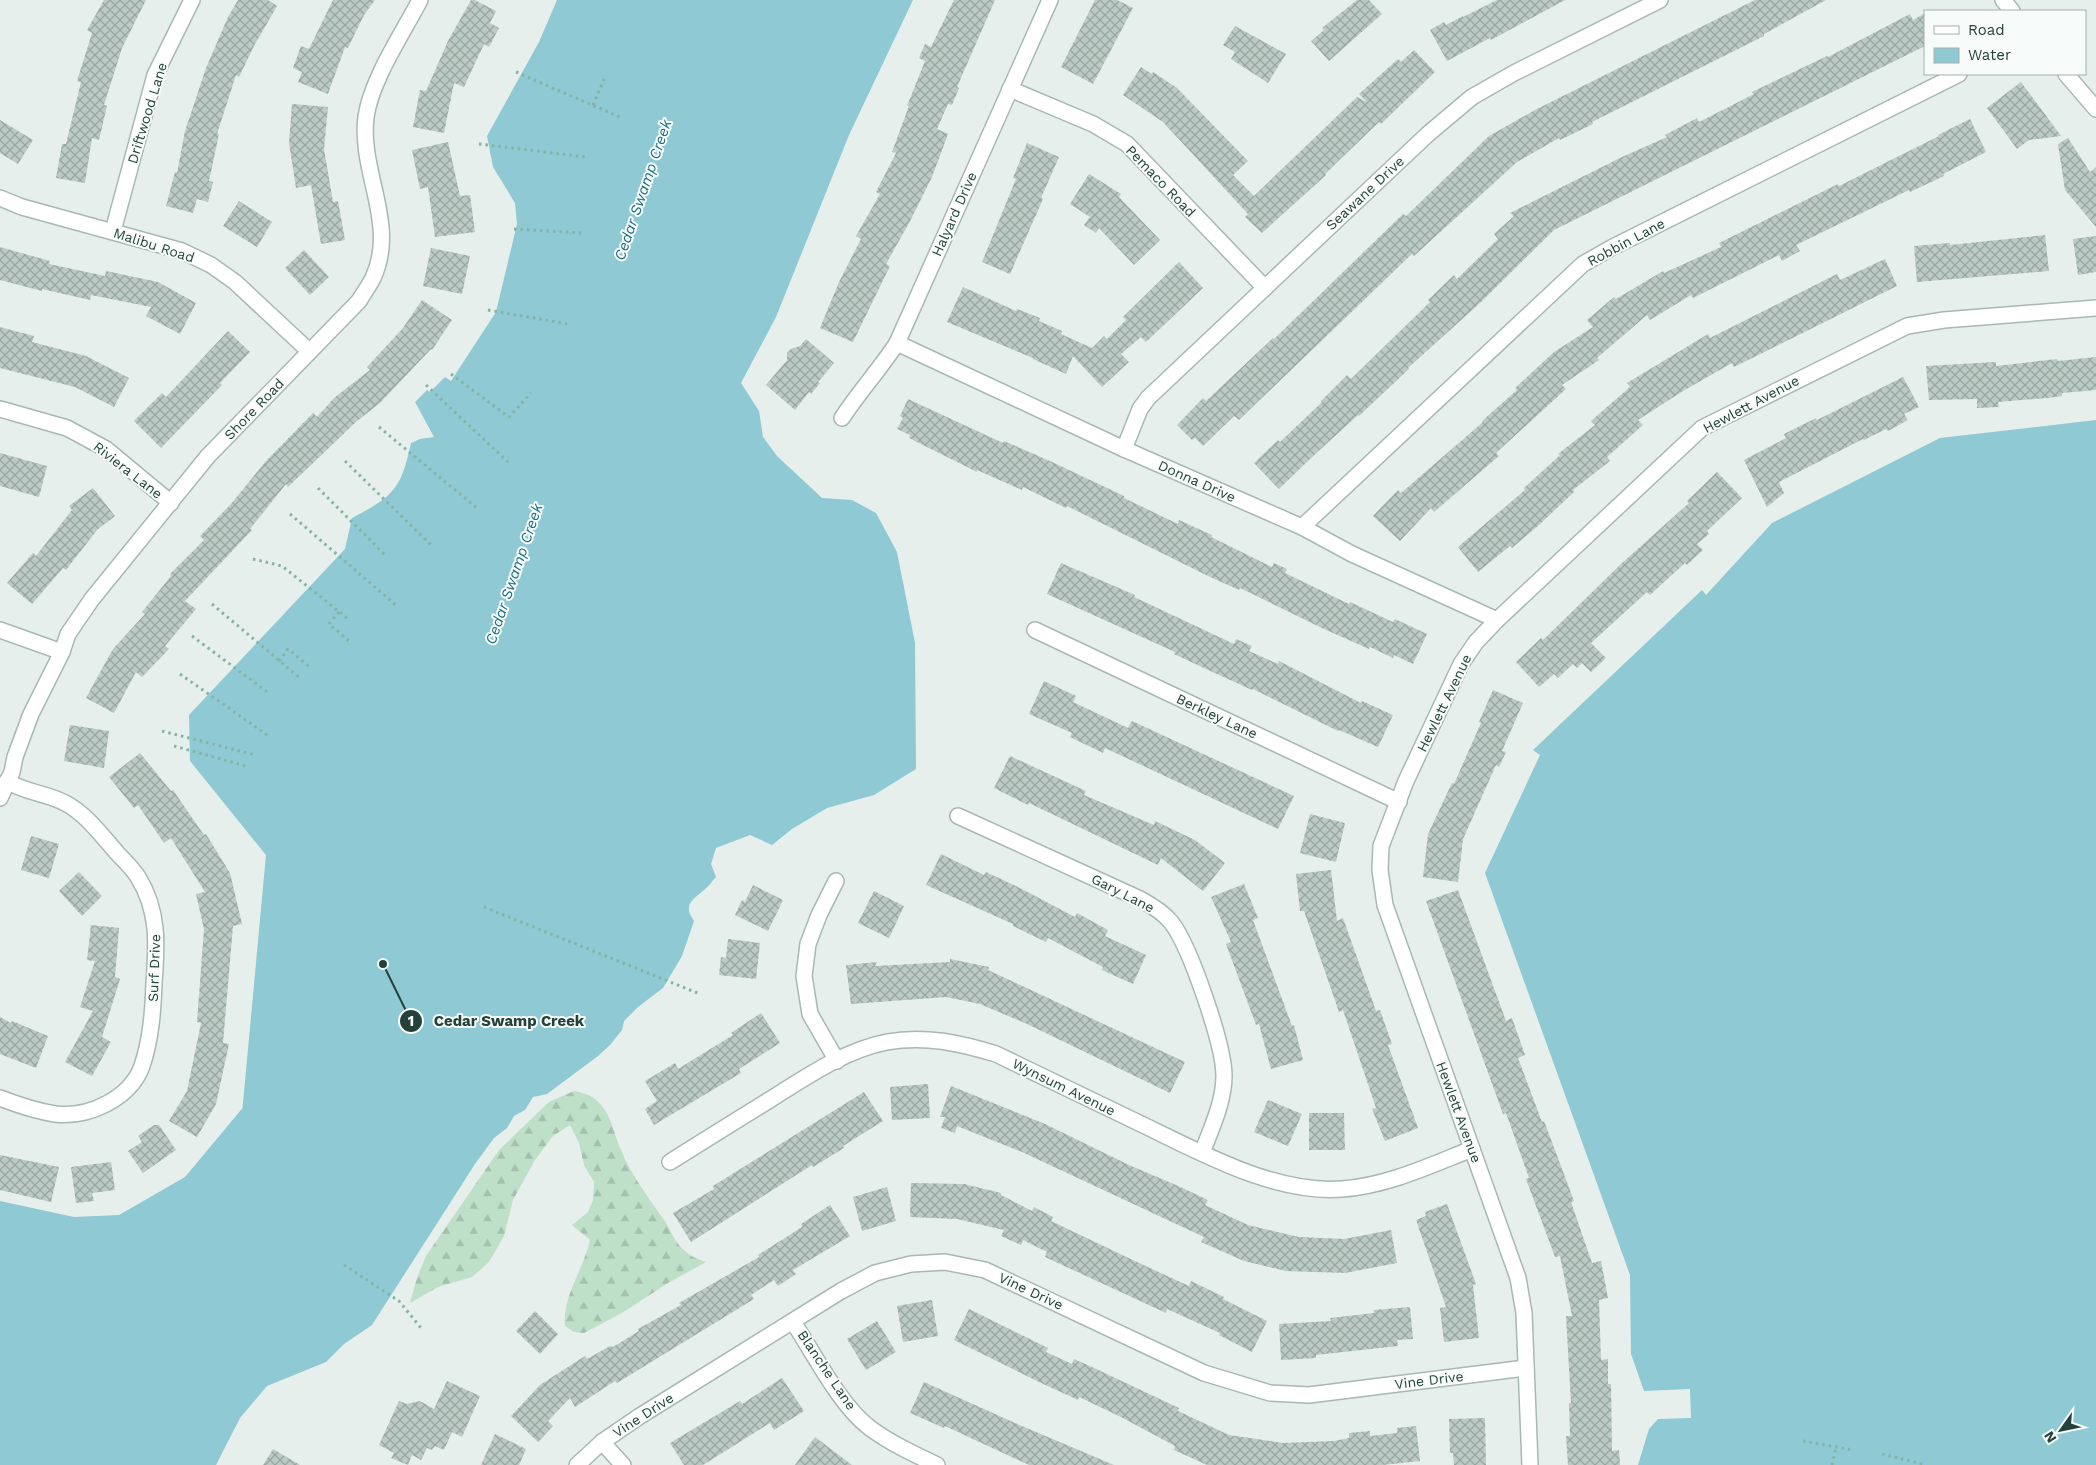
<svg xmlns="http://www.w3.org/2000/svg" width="2096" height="1465" viewBox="0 0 2096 1465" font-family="'Work Sans',sans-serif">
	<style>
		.forest { fill: url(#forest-firs) }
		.water { fill: #8ec9d4 }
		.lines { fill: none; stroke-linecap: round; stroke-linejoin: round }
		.river { stroke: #8ec9d4; stroke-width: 31 }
		.building { fill: url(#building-cross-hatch) }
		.minor-casing { stroke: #a8b8b2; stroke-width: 18 }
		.path { stroke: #86b3a5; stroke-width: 3; stroke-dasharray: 2.5 4; stroke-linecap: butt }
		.minor { stroke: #fff; stroke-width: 15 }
		.labels { text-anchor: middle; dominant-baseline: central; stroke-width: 4; stroke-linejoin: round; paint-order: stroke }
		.street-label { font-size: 14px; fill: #24423a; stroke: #f7fbf9 }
		.water-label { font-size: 15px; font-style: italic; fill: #1c6f80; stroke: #f7fbf9 }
		.leader { fill: none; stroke: #24423a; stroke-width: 2 }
		.callout-dot { fill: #24423a; stroke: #f7fbf9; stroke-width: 2 }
		.mark-label { font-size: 15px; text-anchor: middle; font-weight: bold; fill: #fff }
		.callout-label { font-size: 15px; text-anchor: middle; font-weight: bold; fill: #24423a; stroke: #f7fbf9; stroke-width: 4; stroke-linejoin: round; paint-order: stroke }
	</style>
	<defs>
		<pattern id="forest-firs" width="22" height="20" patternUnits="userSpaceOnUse" patternTransform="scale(1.25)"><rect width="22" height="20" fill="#bfe0c8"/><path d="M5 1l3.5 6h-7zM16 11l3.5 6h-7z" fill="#a4c1ad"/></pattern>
		<pattern id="building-cross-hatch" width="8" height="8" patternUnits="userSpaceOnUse" patternTransform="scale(1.25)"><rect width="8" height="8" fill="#bbcac4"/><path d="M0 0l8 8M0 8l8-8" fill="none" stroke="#98a6a0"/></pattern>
	</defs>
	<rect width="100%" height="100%" fill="#e6efeb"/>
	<path class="forest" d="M574,1091C609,1096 610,1124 621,1150C632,1177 650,1199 666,1223C671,1232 677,1245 685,1251C691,1257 698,1259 706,1262L668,1283L622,1313L584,1333L574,1332L565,1326C562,1296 584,1269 590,1240L572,1225L588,1212L593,1200L594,1182L584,1165L579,1143L570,1125L553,1136L535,1160L513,1200L504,1236L489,1262L472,1277L438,1287L410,1303L417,1278L426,1256L499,1150L549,1102Z"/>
	<g class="water">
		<path d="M557,0H913L849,135L776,317L741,383L759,411L763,437L777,456L822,498L852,500L876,513L897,552L915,643L916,769L874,795L827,808L792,829L772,845L750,835L716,848L711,864L716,877C712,881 709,886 705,889C693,900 682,904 694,921L682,956L663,988L638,1007L624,1021L622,1030L610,1045L598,1056L547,1094L533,1097L525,1110L514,1116L507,1128L494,1138L475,1164L372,1325L344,1344L326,1362L267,1386L240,1418L216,1465H0V1201L74,1217L119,1215L239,1146L266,855L190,761L189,715L345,549L352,518C394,496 401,489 411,443L420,439L434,437L415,402L427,390L430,392L445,377L451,381L496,312L517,224L515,203L493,167L487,136L539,42Z"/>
		<polygon points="2096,420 2096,1465 1638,1465 1649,1429 1658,1419 1691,1418 1690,1389 1644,1391 1631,1354 1630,1275 1485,873 1540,755 1533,750 1702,590 1706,595 1772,523 1940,438"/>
	</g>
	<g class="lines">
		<polyline class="river" points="197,1187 267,1103"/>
	</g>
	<g class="building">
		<polygon points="104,0 146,0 122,48 104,105 107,106 99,140 92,138 85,183 56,178 62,144 66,144 81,82 77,81 92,33 87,30"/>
		<polygon points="238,0 268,0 277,6 254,46 239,77 236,75 217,134 219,134 209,181 213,182 208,202 197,199 193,213 166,206 175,172 177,173 185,131 206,68 228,17"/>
		<polygon points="333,0 375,0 364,15 348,48 345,47 328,94 298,82 302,72 293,68 301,46 309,49"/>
		<polygon points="471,0 475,0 496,11 490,23 499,28 489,47 484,44 464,87 454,83 444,133 413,127 420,90 426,91 448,41"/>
		<polygon points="954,0 995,0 957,87 959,88 952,105 948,104 937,129 948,134 932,177 909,223 886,264 890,266 853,342 820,328 839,282 861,239 856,236 880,194 876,192 896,153 892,152 909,106 907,106 925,61 919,58 925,44 931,47"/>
		<polygon points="1095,0 1117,0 1133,8 1093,84 1061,67"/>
		<polygon points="1357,0 1369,0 1382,14 1329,61 1311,41 1324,30 1322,28"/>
		<polygon points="1497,0 1565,0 1491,40 1490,38 1447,61 1430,30 1444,22 1446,25 1463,16 1463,17"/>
		<polygon points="1755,0 1826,0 1764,34 1764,36 1592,122 1593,124 1560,140 1559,138 1517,162 1414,256 1412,254 1239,420 1234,416 1203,446 1195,438 1192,440 1177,425 1203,398 1206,401 1273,338 1274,339 1403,214 1406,216 1489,136 1535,110"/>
		<polygon points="1925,13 1925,46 1554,230 1480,303 1408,368 1409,369 1359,416 1358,415 1312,457 1279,489 1254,463 1278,440 1280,442 1322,402 1321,401 1347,375 1351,379 1430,302 1428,300 1454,275 1457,279 1498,239 1494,234 1514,216 1510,213 1622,157 1667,137 1665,135 1697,118 1699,122 1754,94 1752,92 1827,56 1828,57 1910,14 1913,20"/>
		<polygon points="1235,26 1286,54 1268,83 1231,59 1235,52 1223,45"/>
		<polygon points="1414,50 1435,72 1381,124 1379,122 1325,174 1326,175 1262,233 1245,217 1248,214 1163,122 1123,95 1141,67 1152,74 1153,72 1177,88 1248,161 1233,175 1254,196 1357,97 1367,102 1359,94 1398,59 1401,62"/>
		<polygon points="2021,82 2061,136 2029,140 2017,149 1987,108"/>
		<polygon points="292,104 328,107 324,149 333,202 338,201 345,240 321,244 311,185 296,188 289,143"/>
		<polygon points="1970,119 1986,152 1943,174 1944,176 1910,192 1909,190 1796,245 1800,251 1782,261 1779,255 1693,298 1691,295 1650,320 1647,315 1597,358 1599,360 1562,385 1566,389 1496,453 1499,456 1434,512 1431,508 1400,541 1373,516 1398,490 1401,493 1483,422 1482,421 1517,390 1515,388 1554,352 1593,327 1587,320 1614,297 1616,299 1663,271 1664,273 1721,247 1719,243 1838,184 1839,186 1939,136 1938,135"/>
		<polygon points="0,120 33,140 18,164 0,153"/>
		<polygon points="2068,138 2090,172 2096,167 2096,227 2065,190 2058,144"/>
		<polygon points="448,142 460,196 470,195 475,232 435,237 428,187 420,189 412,150"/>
		<polygon points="1027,143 1059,157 1041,198 1043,199 1010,274 982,262 1016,179 1013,178"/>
		<polygon points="1089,174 1121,194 1119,197 1160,240 1134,265 1099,228 1096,233 1084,225 1090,217 1070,204"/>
		<polygon points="239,201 272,222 257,247 223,226"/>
		<polygon points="2045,235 2049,271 1917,282 1914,246 1950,243 1950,245"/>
		<polygon points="2096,236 2096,272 2078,275 2073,239"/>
		<polygon points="0,247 50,261 49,264 105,276 106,271 158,282 196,303 180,334 146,316 151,307 91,295 90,300 42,289 42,291 0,280"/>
		<polygon points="431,248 470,256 462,294 423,286"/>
		<polygon points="304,250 329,277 310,295 285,268"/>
		<polygon points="1885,259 1897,286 1734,367 1732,363 1683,391 1638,420 1643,425 1607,457 1610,461 1573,490 1574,492 1539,525 1512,548 1510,546 1478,572 1458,547 1525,490 1524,488 1560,455 1558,454 1595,425 1591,421 1630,387 1627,383 1708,334 1710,338 1837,274 1840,280"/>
		<polygon points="1179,262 1203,288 1146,342 1141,337 1121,354 1129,362 1102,387 1073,356 1066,374 1033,359 1033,358 947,322 963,287 1016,311 1017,309 1040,318 1039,321 1062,331 1061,334 1092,348 1104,336 1107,339 1126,320 1123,317"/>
		<polygon points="422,300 452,320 432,350 431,349 380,403 357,421 288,487 286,484 250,529 252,530 185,601 196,609 165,646 169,649 142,677 136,672 114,713 86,698 113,649 145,614 142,612 171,576 170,574 204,540 200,536 231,504 266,461 313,413 317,417 334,398 370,370 367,367 403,328"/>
		<polygon points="0,327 34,336 32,342 86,356 129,378 114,407 75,387 0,368"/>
		<polygon points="228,331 250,352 220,383 222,385 161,448 134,421 162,393 166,397"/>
		<polygon points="806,339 834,363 818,382 820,383 811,394 809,392 795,410 766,385 787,360 787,353 791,349 800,346"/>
		<polygon points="2096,357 2096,390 2062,393 2062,396 2048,398 1998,402 1999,407 1977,408 1977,399 1929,400 1926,366 1996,362 1996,366 2057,359 2058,361"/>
		<polygon points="1903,377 1919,407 1904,414 1908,420 1888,431 1886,429 1864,440 1863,439 1779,482 1784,493 1767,507 1744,460 1786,438 1784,434 1816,418 1817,420"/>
		<polygon points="908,399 1003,443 1004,441 1050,461 1124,496 1124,498 1178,524 1179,520 1212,535 1211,537 1272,567 1274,563 1287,569 1285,573 1349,604 1350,602 1393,622 1395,619 1427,634 1413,664 1394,655 1393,658 1370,647 1369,649 1324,629 1240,588 1239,590 1206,575 1067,506 1066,508 1023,487 1022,490 977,470 977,472 909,438 910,435 897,429 903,418 900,416"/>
		<polygon points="0,453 47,466 39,497 0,486"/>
		<polygon points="1717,472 1742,498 1707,531 1709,534 1697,544 1703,550 1687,565 1685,563 1650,595 1647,592 1591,643 1606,658 1591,672 1582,663 1577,668 1573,664 1558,678 1554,674 1539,687 1516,662 1541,638 1543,640 1621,564 1689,503 1687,501"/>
		<polygon points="93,488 115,516 97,530 66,570 63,568 32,604 7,583 33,553 36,556 72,510 69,506"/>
		<polygon points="1061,563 1135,595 1134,597 1234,644 1236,639 1252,646 1249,651 1278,664 1279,661 1361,703 1362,701 1393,715 1378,747 1339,730 1338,731 1253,689 1252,690 1206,669 1174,654 1175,652 1047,594"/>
		<polygon points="1044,681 1076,696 1073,702 1128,728 1132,721 1294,796 1278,829 1105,748 1103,753 1070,737 1072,733 1029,714"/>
		<polygon points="1493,690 1523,703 1502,751 1506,752 1499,767 1496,765 1463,839 1458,882 1423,877 1428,834 1452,783 1454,784 1481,723 1479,722"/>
		<polygon points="70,725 109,731 104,768 64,761"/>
		<polygon points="140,753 171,791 173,790 204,835 206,834 230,873 242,924 233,926 223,1043 229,1044 216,1104 197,1137 169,1121 187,1091 201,1023 197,1022 204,929 196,894 205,892 171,838 164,843 138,805 134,808 109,777"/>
		<polygon points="1010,756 1086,791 1084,795 1154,825 1155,821 1195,840 1225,863 1203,891 1161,858 1158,865 1029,803 1028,805 994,788"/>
		<polygon points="1310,814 1345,823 1336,862 1300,853"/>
		<polygon points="31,836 59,844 49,878 21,870"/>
		<polygon points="941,854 984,875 986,872 1018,887 1075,917 1077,913 1108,930 1105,936 1146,955 1133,984 1102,970 1103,967 1048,938 1046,942 1013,926 1013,924 926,885"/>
		<polygon points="1331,870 1337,921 1343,918 1376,1011 1380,1010 1392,1044 1388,1045 1418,1128 1385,1141 1372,1109 1376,1108 1343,1010 1339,1012 1304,911 1300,911 1296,874"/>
		<polygon points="79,872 102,896 82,916 59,891"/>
		<polygon points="1244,884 1258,918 1253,920 1292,1026 1294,1025 1303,1060 1271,1069 1259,1024 1256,1025 1226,944 1231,942 1211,897"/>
		<polygon points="753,885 783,900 768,931 735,915 742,900 745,902"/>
		<polygon points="1458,890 1506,1021 1512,1018 1525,1055 1518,1058 1542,1122 1544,1121 1574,1201 1571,1202 1592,1263 1601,1261 1608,1298 1599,1300 1601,1360 1608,1359 1608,1384 1611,1384 1612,1451 1619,1450 1620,1465 1568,1465 1566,1436 1570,1436 1569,1403 1571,1403 1566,1316 1572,1316 1560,1256 1555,1257 1526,1179 1529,1178 1506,1113 1503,1114 1426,901"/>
		<polygon points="874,891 904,906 889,938 858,923"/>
		<polygon points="91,925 119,928 115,977 120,979 102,1037 111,1042 92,1076 65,1062 93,1011 80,1007 95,961 87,960"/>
		<polygon points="728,939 760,943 756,979 719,975 721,957 726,958"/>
		<polygon points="950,959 989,967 988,970 1185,1062 1170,1093 1027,1024 980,1004 946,997 851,1004 846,965 877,962 875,966 950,962"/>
		<polygon points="761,1013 780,1043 739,1069 741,1073 654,1125 645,1109 657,1101 645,1081 675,1063 678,1069 733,1035 731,1033"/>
		<polygon points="0,1017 11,1023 12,1021 48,1036 36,1068 0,1054"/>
		<polygon points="928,1084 930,1118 892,1120 890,1087"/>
		<polygon points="951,1086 1045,1124 1129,1165 1176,1185 1208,1200 1205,1205 1248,1225 1299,1237 1344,1239 1391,1230 1397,1263 1345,1273 1286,1271 1244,1261 1201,1242 1204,1237 1022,1152 957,1126 955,1133 941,1128 945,1117 940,1117"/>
		<polygon points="864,1092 883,1121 843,1146 844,1148 813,1167 812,1165 691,1242 673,1213 714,1189 713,1186"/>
		<polygon points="1268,1100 1302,1114 1288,1146 1254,1132"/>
		<polygon points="1309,1113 1344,1113 1345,1150 1309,1150"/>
		<polygon points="154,1125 159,1125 176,1150 143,1173 128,1151 142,1142 138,1136"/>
		<polygon points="0,1155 59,1167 51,1202 0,1190"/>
		<polygon points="111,1162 115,1190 92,1193 94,1201 76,1203 71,1167"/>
		<polygon points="911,1183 964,1184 1001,1193 1001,1195 1032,1211 1034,1207 1053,1217 1051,1221 1137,1262 1189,1286 1191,1281 1224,1297 1223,1299 1267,1321 1252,1352 1219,1335 1220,1333 1167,1309 1166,1313 1045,1257 1047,1252 1023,1240 1021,1245 1001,1236 1004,1230 957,1219 910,1217"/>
		<polygon points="887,1187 896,1221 862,1231 853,1197"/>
		<polygon points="1447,1204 1476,1284 1473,1285 1479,1338 1444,1342 1440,1308 1446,1307 1416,1220 1426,1216 1425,1212"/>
		<polygon points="830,1205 850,1236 793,1270 796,1274 778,1286 774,1280 751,1295 754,1299 617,1383 615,1381 575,1407 570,1398 548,1421 553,1426 538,1442 511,1416 540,1385 585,1356 587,1359 610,1346 613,1347 639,1331 638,1329 681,1305 679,1303 759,1257 758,1255 802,1227 801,1224"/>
		<polygon points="932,1300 938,1336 903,1342 897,1306"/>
		<polygon points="1410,1307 1413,1339 1397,1340 1398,1346 1316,1355 1316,1358 1281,1360 1279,1324 1331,1321 1330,1318 1374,1313 1374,1310"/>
		<polygon points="969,1309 1048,1348 1046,1352 1072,1364 1074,1359 1092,1367 1179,1408 1178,1411 1229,1435 1283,1443 1334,1441 1349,1438 1349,1433 1370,1431 1370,1436 1397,1433 1397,1428 1416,1426 1420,1461 1383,1465 1207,1465 1174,1450 1175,1446 1121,1417 1079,1397 1078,1400 1039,1382 954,1340"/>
		<polygon points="535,1311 558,1334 540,1354 516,1331"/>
		<polygon points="877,1321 896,1352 866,1370 847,1339"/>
		<polygon points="782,1378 804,1411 774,1430 770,1423 703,1465 684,1465 670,1443 740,1401 742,1404"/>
		<polygon points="447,1381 480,1396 462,1437 452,1432 444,1450 435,1446 432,1450 427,1448 421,1460 412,1455 408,1465 391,1458 394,1453 379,1445 399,1401 407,1404 420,1401 434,1409"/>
		<polygon points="924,1382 1015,1423 1114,1465 1029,1465 945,1426 944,1428 910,1413"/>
		<polygon points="1485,1418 1486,1465 1454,1465 1453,1453 1450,1453 1449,1419"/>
		<polygon points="495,1434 526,1449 519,1465 481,1465"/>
		<polygon points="815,1437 852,1465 795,1465"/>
		<polygon points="273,1449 300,1465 263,1465"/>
	</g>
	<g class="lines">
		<g class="minor-casing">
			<g id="minor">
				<polyline points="2003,0 2012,11"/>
				<polyline points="2066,74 2096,109"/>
				<polyline points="1010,89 1093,124 1127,144 1265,288"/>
				<polyline points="0,198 22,207 182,251 211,265 235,282 309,351"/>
				<polyline points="113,231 155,75 192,0"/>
				<polyline points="897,343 1124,449 1302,527 1352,554 1497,620"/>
				<polyline points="0,409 67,428 106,449 171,503"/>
				<path d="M842,418C859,392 880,369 897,343L1050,0"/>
				<polyline points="1124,449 1140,409 1148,398 1428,134 1472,97 1514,73 1660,0"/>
				<polyline points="1302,527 1583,264 1611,248 1959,74"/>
				<polyline points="0,630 62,652"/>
				<polyline points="1035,630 1399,802"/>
				<path d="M0,798L12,772L15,757L31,714L62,652L68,634L92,599L208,456L359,301C363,294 369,286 373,278C398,224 359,172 366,117C371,80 403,33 420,0"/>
				<path d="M958,816L1140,899C1151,905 1163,912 1171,922C1190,946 1224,1045 1224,1076C1224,1102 1211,1129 1202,1153"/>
				<polyline points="836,881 819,915 808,944 804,976 810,1014 837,1061"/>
				<path d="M0,1098C18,1105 36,1111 55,1114C88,1118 130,1099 142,1066C151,1039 153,1011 154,983C157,944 159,911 138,877C133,869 125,861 118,854C102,836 88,816 67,804C48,793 25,793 7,781"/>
				<path d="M670,1162C703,1141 737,1120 771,1099C806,1077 845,1050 887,1042C925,1035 960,1043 996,1054C1044,1077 1091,1100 1139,1123C1200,1152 1273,1194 1342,1189C1387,1186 1431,1165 1472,1149"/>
				<path d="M793,1322C814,1353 840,1406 870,1428C890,1443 914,1454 937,1465"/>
				<polyline points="602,1442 623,1465"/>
				<polyline points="577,1465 602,1442 640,1416 841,1291 875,1273 911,1264 945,1262 985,1270 1204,1373 1270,1393 1309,1395 1526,1368"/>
				<polyline points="1530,1465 1524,1313 1518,1278 1385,905 1380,870 1381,846 1406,781 1461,664 1476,642 1497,620 1702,428 1907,326 1944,320 2096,308"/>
			</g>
		</g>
		<g class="path">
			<polyline points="516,72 622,118"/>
			<polyline points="593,105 605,77"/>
			<polyline points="479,144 586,157"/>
			<polyline points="514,229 583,233"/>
			<polyline points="488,310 568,324"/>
			<polyline points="451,374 509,417 531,393"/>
			<polyline points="426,385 508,462"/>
			<polyline points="379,427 478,509"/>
			<polyline points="345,461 433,547"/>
			<polyline points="318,488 387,557"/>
			<polyline points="290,514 397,606"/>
			<polyline points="253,559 282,566 347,618"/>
			<polyline points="212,604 301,679"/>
			<polyline points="339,612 329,624 349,641"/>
			<polyline points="192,636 270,694"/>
			<polyline points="279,661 288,649 311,668"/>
			<polyline points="180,674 270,737"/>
			<polyline points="162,731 255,755"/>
			<polyline points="174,746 246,766"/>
			<polyline points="484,907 700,994"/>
			<polyline points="344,1265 399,1301 421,1328"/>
			<polyline points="1803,1441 1853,1450"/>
			<polyline points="1882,1454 1926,1465"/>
			<polyline points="1832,1465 1836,1447"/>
		</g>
		<use href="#minor" class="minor"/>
	</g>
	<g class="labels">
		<g class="street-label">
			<text transform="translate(147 113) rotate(-73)">Driftwood Lane</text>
			<text transform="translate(1161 181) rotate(46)">Pemaco Road</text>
			<text transform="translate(1365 193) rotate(-43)">Seawane Drive</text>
			<text transform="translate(954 214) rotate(-66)">Halyard Drive</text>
			<text transform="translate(1626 242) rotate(-28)">Robbin Lane</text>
			<text transform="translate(154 245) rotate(18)">Malibu Road</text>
			<text transform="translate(1751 404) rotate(-28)">Hewlett Avenue</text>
			<text transform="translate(254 409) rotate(-46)">Shore Road</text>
			<text transform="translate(128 470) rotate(38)">Riviera Lane</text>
			<text transform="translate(1197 481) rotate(24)">Donna Drive</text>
			<text transform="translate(1444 703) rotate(-64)">Hewlett Avenue</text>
			<text transform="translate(1217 716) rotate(25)">Berkley Lane</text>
			<text transform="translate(1123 893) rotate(27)">Gary Lane</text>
			<text transform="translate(154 968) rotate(-88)">Surf Drive</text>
			<text transform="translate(1064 1087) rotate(26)">Wynsum Avenue</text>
			<text transform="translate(1459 1112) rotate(70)">Hewlett Avenue</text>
			<text transform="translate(1031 1291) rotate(25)">Vine Drive</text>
			<text transform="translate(827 1370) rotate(56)">Blanche Lane</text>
			<text transform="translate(1429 1380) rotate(-7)">Vine Drive</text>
			<text transform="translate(643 1415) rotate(-33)">Vine Drive</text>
		</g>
		<g class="water-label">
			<text transform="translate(643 190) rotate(-71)">Cedar Swamp Creek</text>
			<text transform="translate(514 574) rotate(-71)">Cedar Swamp Creek</text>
		</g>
	</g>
	<path class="leader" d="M383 964L411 1021"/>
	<g class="callout-dot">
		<circle cx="383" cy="964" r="5"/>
		<circle cx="411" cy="1021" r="12"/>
	</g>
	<g class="mark-label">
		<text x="411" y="1026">1</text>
	</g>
	<g class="callout-label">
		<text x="509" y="1026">Cedar Swamp Creek</text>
	</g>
	<rect x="1924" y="10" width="162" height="65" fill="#f7fbf9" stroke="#a3b1ad"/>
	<rect x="1934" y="26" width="25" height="8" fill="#ffffff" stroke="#a3b1ad"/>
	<text x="1968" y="35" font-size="15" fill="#24423a">Road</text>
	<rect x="1934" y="48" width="25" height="15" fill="#8ec9d4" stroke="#a3b1ad"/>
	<text x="1968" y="60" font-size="15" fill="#24423a">Water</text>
	<g transform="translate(2061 1430) rotate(237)" stroke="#f7fbf9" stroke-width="4" paint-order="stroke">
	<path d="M0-4L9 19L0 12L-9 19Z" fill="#24423a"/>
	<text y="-8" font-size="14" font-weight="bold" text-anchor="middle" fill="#24423a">N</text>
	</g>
</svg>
